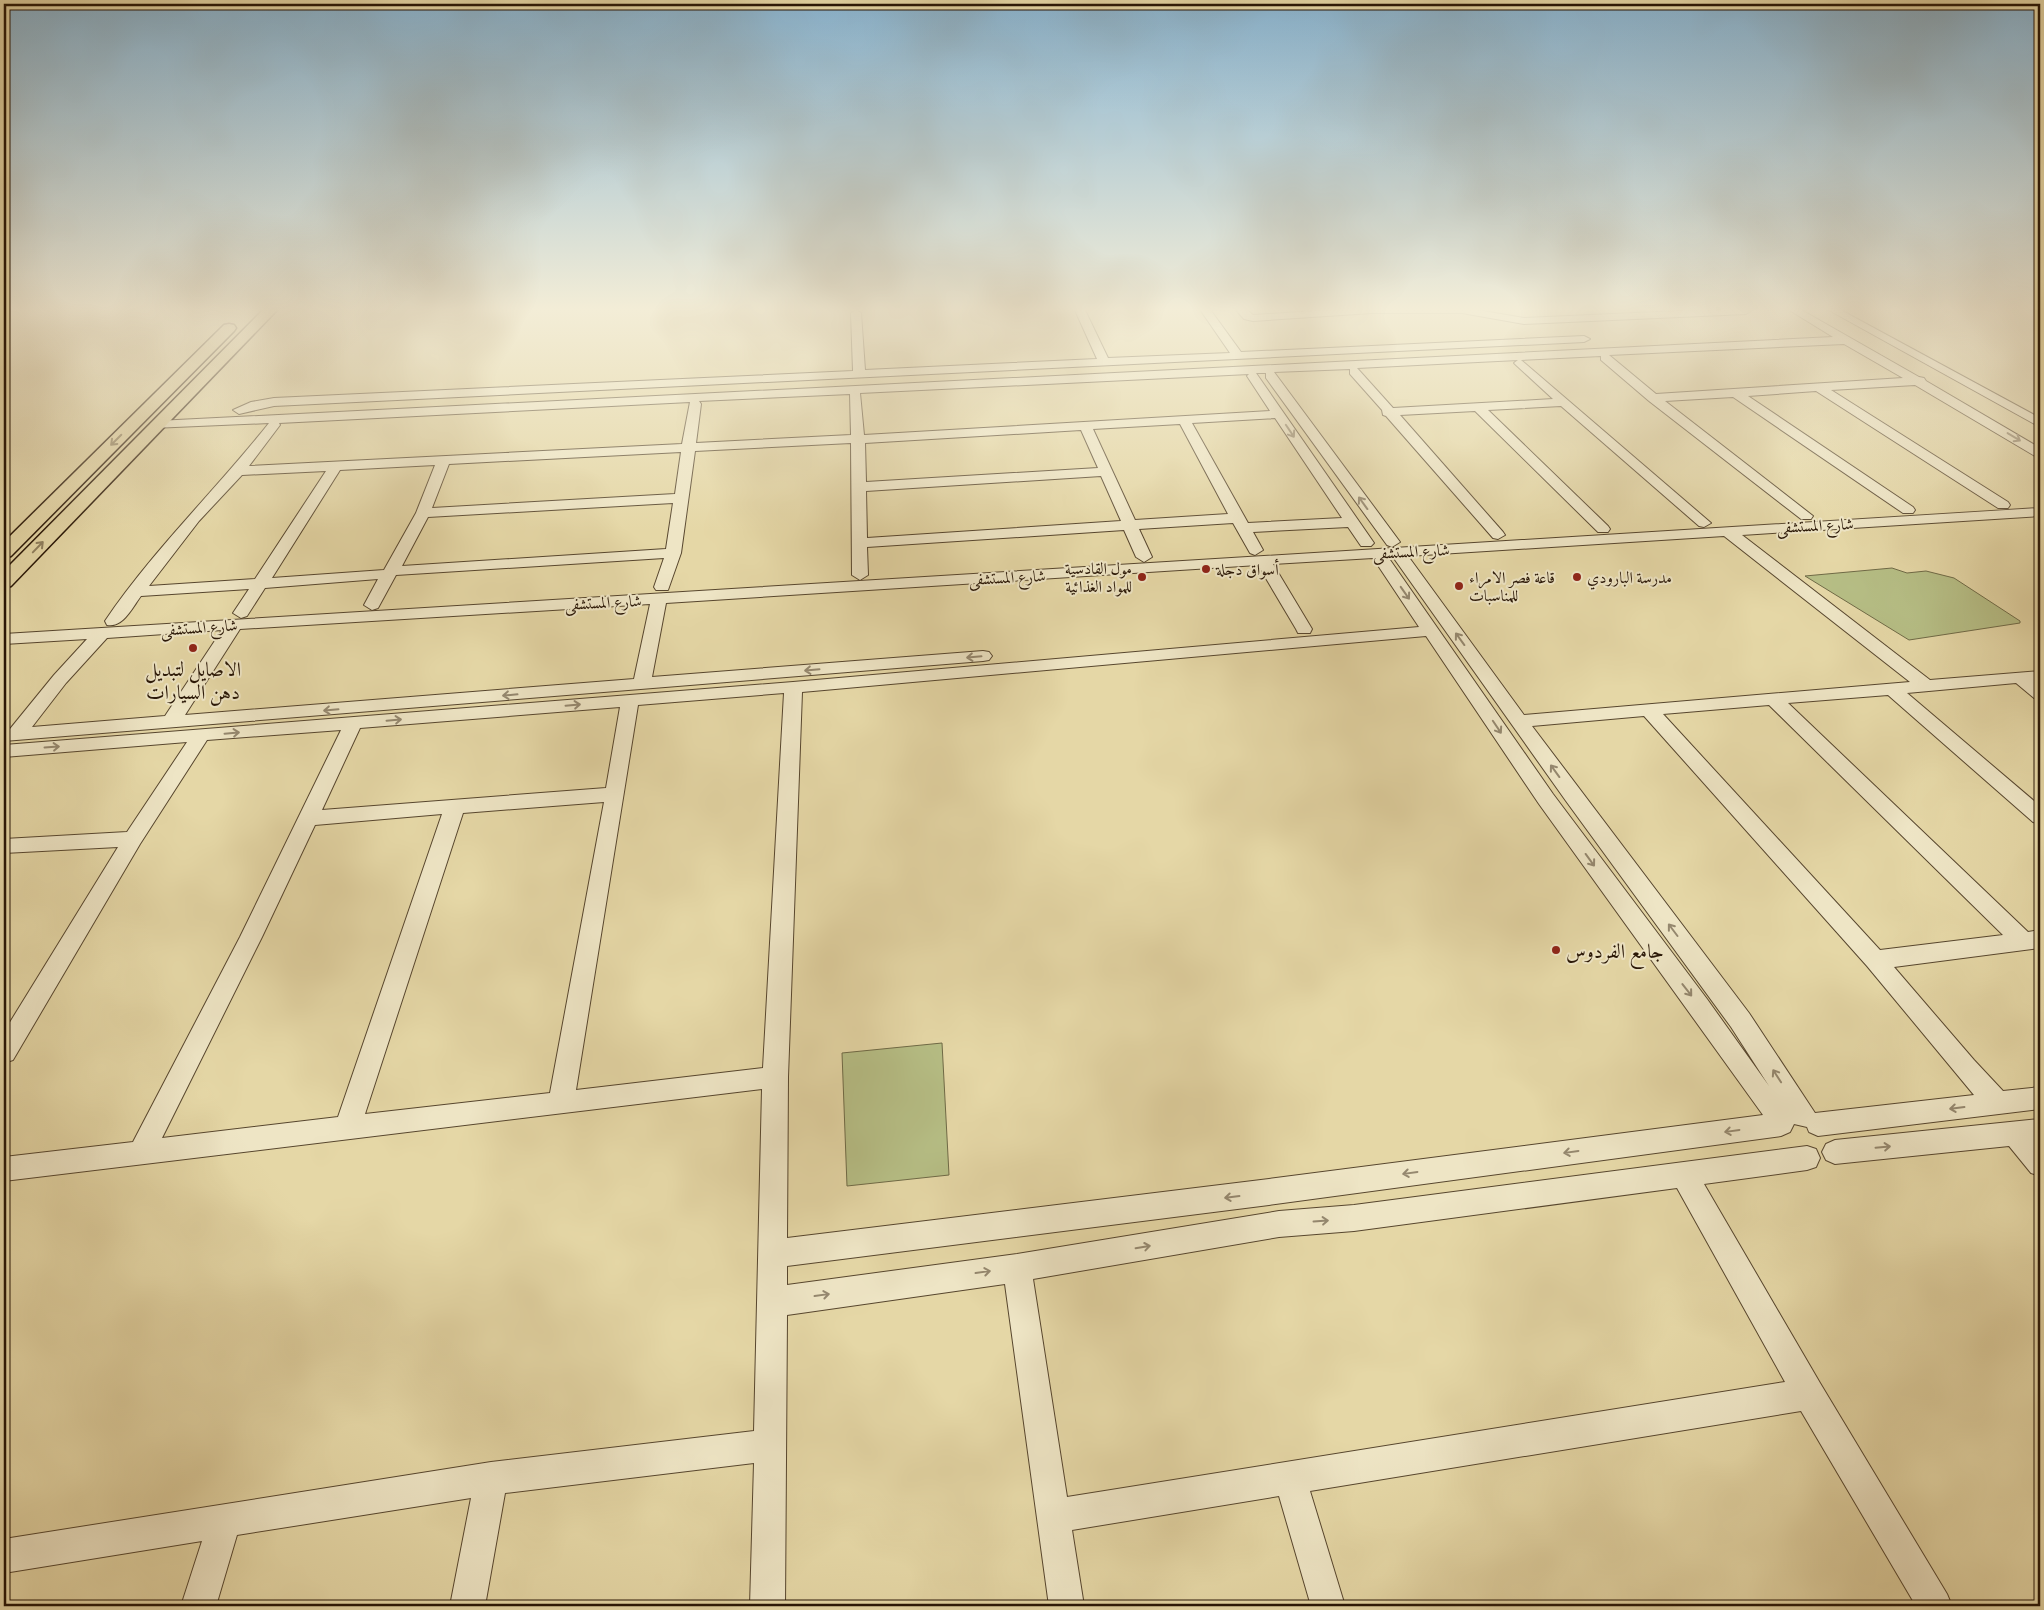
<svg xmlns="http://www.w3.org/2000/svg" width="2044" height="1610" viewBox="0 0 2044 1610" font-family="'Gentium Book Plus',Amiri,serif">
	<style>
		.green { fill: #b6be85; stroke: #6f6a46 }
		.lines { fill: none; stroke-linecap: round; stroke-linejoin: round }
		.minor-casing { stroke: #57462e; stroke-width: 2 }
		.major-casing { stroke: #281606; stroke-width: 3 }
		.minor { fill: #eee5c5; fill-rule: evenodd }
		.major { fill: #e5d7a6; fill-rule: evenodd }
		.oneway { stroke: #95886f }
		.oneway2 { stroke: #90805e }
		.poi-dot { fill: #8f2418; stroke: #eee5c5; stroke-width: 2 }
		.labels { text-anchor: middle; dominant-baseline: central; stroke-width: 4; stroke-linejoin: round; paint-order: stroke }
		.far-street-label { font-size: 16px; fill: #281606; stroke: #eee5c5 }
		.far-poi-label { font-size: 16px; fill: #281606; stroke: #eee5c5; text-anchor: start }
		.poi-label { font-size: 20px; fill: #281606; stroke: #eee5c5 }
	</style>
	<rect width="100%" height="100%" fill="#e5d7a6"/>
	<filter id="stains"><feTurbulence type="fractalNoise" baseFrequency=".004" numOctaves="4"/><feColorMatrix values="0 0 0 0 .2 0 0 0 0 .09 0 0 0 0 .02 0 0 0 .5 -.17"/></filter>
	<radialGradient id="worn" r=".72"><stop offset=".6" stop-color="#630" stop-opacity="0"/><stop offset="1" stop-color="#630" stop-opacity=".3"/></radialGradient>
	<g class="green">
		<polygon points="1892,568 1907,573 1926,571 1954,578 2020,621 2020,623 1909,640 1805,576"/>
		<polygon points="942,1043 949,1175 847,1186 842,1053"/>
	</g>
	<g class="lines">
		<g class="minor-casing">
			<g id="minor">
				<polygon points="1074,308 1084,308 1108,358 1230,353 1199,308 1209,308 1241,352 1584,336 1590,339 1584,342 274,406 239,414 233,410 251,402 274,398 853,371 851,313 856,310 861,313 865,370 1097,359"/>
				<polygon points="1234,308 1245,308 1253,315 1361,308 1466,308 1524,318 1746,308 1751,311 1746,314 1524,324 1462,313 1372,313 1253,321 1244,319"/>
				<path d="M1786,308H1798L1919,377L1924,378L1926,381L2040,448V457L2035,456L1915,385L1831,390L2008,502L2010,505L2008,508H1998L1816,391L1748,396L1913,507L1915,510L1913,513H1903L1733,397L1665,401L1813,516L1811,519H1801L1649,401L1601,360V356L1521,360L1711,523L1704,527L1699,526L1561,406L1488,410L1608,526L1610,529L1608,532H1598L1475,411L1400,415L1503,532L1505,535L1498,539L1493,538L1386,416L1383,415L1382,410L1350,374V369L1274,372L1400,542L1392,547L1387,545L1266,378V373H1256L1374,543L1371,546H1361L1348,527L1253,532L1263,550L1255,555L1250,553L1233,523L1139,529L1152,557L1144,562L1136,557L1124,530L867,547L868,575L860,580L852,575L851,443L695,451L681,553L668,590H656L654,587L664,558L396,575L378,608L372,610L364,605L378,579L265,588L247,616L241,618L233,613L249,589L141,596C132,608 123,628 107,625L105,621C153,550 216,490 269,423L152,428L151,425L157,421L1833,337ZM1844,344L1903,378L1656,394L1609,355ZM1518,360L1514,363L1516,365L1553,399L1393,408L1357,368ZM1249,374L1247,376L1270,411L864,435L860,393ZM850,394L851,435L696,443L701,404L699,401ZM690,402L682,444L249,466L280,425L279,423ZM1275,418L1342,518L1248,523L1192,423ZM1180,424L1228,514L1135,520L1093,429ZM1081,430L1098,468L866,482L865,443ZM681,452L675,494L432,508L449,464ZM435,465L416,513L384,570L272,578L340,470ZM326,471L255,579L149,586L199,521L242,475ZM1101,476L1121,521L867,538L866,491ZM673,503L666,549L402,566L428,517Z"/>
				<polygon points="1825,308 1837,308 2040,418 2040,427"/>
				<path d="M2040,508V516L1742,535L1930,680L2040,671V681L2036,682L2040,685V699L2034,698L2016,683L1907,693L2040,806V824L2033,822L1888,695L1788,703L2028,932L2040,930V948L1894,967L1974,1060L2003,1091L2040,1087V1109L1818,1136L1809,1132L1807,1127L1794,1124L1790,1132L1781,1136L1269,1205L787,1266V1285L1017,1254L1279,1211L1354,1205L1807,1146L1816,1149L1820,1158L1816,1167L1807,1170L1704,1184L1820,1383L1947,1594L1952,1606H1916L1801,1411L1310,1491L1345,1606H1311L1279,1496L1072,1530L1084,1606H1049L1005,1284L787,1315L785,1606H750L754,1463L505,1493L485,1606H450L471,1498L237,1535L216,1606H181L202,1541L4,1573V1539L491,1462L754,1431L762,1089L4,1181V1157L133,1142L240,937L341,730L207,740L140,844L13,1060L4,1063V1032L118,847L4,853V839L127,832L187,742L4,757V745L793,682L1419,627L1373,558L1273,564L1312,629L1310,633H1298L1296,629L1258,565L666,603L652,677L983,651L989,652L992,656L989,660L983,661L4,741V729H10L54,675L87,639L4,644V634ZM1724,536L1910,682L1524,715L1408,556ZM1388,557H1393L1566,801L1731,1027L1769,1086L1707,999L1553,794ZM650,604L634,679L185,715L240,629ZM222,630L165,716L32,727L66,683L107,638ZM1426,636L1539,804L1763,1115L1269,1179L787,1238L788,1077L802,692ZM784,693L763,1068L576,1090L638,705ZM1769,705L2003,935L1880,950L1663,714ZM620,707L606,788L322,810L360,728ZM1644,716L1867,966L1974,1095L1815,1113L1749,1013L1532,726ZM604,802L550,1093L365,1114L463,813ZM442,814L338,1117L162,1138L262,937L315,825ZM1677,1188L1785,1382L1067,1497L1033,1279L1279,1237L1354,1231Z"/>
				<polygon points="2040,1119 2040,1176 2031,1173 2009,1146 1835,1164 1826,1160 1822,1152 1826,1144 1835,1140"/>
			</g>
		</g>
		<g class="major-casing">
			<g id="major">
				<polygon points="265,308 279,308 11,586 4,588 4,571"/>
				<polygon points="229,324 234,325 236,328 234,331 11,556 4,558 4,542 224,325"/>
			</g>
		</g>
		<use href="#minor" class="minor"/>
		<use href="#major" class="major"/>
	</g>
	<defs><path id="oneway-shaft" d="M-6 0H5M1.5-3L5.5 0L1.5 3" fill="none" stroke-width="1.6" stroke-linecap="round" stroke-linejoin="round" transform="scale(1.25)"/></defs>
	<g class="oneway">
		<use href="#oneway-shaft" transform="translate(1290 431) rotate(56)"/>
		<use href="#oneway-shaft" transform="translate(2014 437) rotate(31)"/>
		<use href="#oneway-shaft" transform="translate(1363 503) rotate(-126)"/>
		<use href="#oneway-shaft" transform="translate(1405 593) rotate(55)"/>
		<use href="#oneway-shaft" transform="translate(1460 639) rotate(-126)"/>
		<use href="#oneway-shaft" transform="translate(974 657) rotate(175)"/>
		<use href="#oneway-shaft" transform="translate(812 670) rotate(175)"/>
		<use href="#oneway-shaft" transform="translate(510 695) rotate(175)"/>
		<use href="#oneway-shaft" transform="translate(573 705) rotate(-5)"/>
		<use href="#oneway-shaft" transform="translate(331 710) rotate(175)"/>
		<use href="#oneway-shaft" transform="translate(394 720) rotate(-5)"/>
		<use href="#oneway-shaft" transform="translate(1497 727) rotate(56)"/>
		<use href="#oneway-shaft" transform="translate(232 733) rotate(-5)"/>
		<use href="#oneway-shaft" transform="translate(52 747) rotate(-4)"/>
		<use href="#oneway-shaft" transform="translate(1555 771) rotate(-126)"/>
		<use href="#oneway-shaft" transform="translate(1590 860) rotate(54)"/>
		<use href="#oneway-shaft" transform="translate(1673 930) rotate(-127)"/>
		<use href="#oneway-shaft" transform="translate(1687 990) rotate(52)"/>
		<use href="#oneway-shaft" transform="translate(1777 1076) rotate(-123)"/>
		<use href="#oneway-shaft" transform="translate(1957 1108) rotate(173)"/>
		<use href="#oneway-shaft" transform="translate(1732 1131) rotate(172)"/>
		<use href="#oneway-shaft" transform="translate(1883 1147) rotate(-5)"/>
		<use href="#oneway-shaft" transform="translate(1571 1152) rotate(172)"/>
		<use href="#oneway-shaft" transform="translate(1410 1173) rotate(172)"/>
		<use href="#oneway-shaft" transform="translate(1232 1197) rotate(173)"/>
		<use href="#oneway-shaft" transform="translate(1321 1221) rotate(-4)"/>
		<use href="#oneway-shaft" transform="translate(1143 1247) rotate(-9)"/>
		<use href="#oneway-shaft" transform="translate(983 1272) rotate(-8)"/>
		<use href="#oneway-shaft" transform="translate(822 1295) rotate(-8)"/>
	</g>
	<g class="oneway2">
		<use href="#oneway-shaft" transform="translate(116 440) rotate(135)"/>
		<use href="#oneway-shaft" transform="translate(38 547) rotate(-46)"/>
	</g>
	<linearGradient id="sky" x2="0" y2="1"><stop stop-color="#89b5d2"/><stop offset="0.58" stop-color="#f3edd7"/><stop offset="1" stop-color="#f3edd7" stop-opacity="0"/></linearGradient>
	<rect width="2044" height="533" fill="url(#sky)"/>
	<g class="poi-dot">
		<circle cx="1206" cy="569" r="5"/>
		<circle cx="1142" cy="577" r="5"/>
		<circle cx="1577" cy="577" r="5"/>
		<circle cx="1459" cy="586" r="5"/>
		<circle cx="193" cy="648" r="5"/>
		<circle cx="1556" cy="950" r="5"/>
	</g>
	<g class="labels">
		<g class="far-street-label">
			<text transform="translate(1815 525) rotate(-3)">شارع المستشفى</text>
			<text transform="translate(1411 551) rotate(-3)">شارع المستشفى</text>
			<text transform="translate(1007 577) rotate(-3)">شارع المستشفى</text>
			<text transform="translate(603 602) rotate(-3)">شارع المستشفى</text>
			<text transform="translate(199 627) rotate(-4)">شارع المستشفى</text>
		</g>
		<g class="far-poi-label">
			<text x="1132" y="568" text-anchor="end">مول القادسية<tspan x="1132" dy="18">للمواد الغذائية</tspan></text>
			<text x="1216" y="569">أسواق دجلة</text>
			<text x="1469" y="577">قاعة فصر الامراء<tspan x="1469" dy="18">للمناسبات</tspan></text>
			<text x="1587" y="577">مدرسة البارودي</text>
		</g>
		<g class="poi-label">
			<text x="193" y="668">الاصايل لتبديل<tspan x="193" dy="23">دهن السيارات</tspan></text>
			<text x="1566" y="950" text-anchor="start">جامع الفردوس</text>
		</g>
	</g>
	<rect width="2044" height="1610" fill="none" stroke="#e5d7a6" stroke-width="20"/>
	<rect x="5" y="5" width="2034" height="1600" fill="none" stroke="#281606" stroke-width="2.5"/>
	<rect x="10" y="10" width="2024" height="1590" fill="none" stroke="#281606"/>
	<rect width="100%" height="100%" filter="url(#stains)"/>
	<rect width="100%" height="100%" fill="url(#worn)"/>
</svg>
